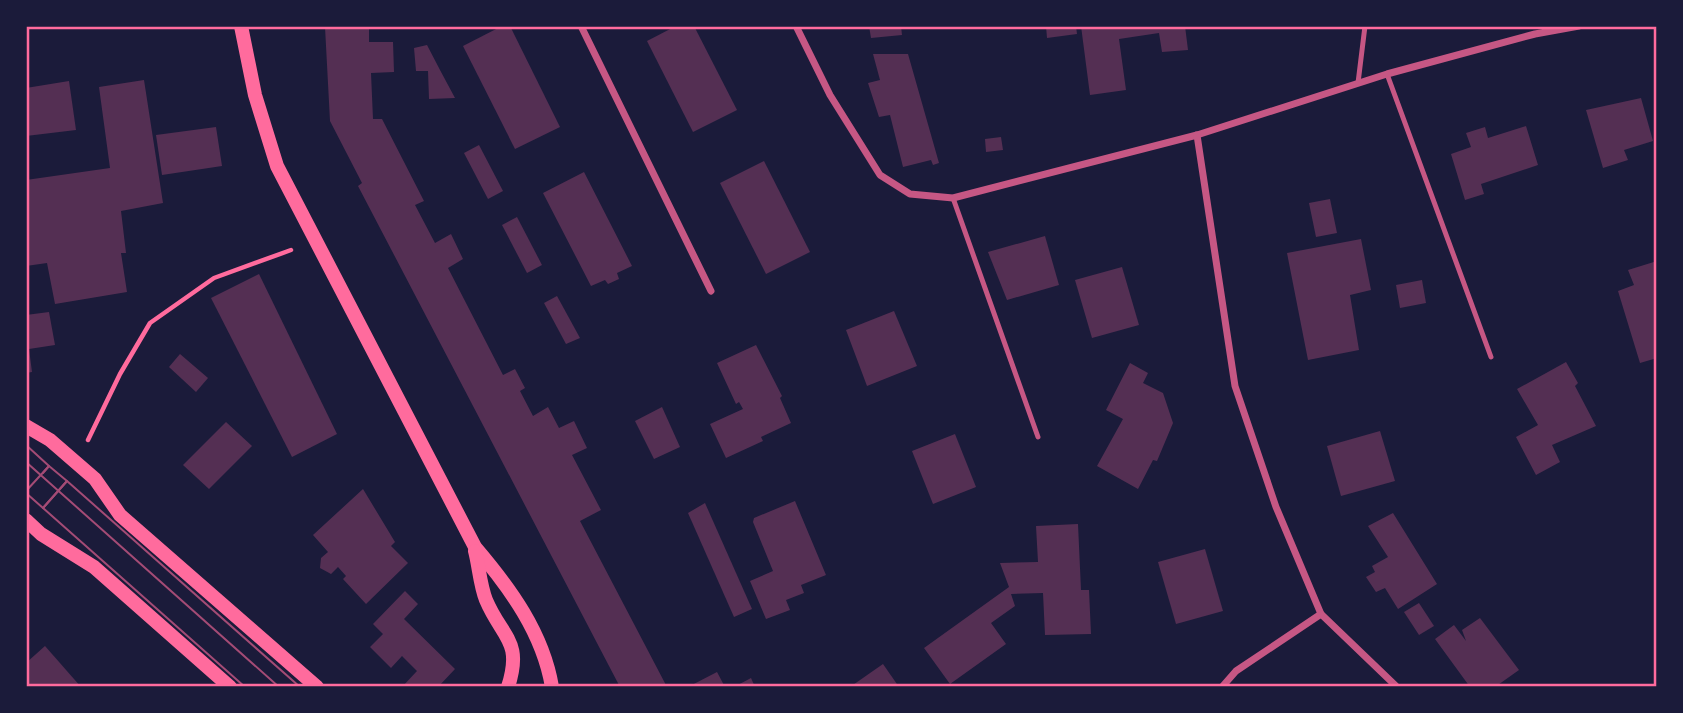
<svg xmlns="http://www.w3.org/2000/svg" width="1683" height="713" viewBox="0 0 1683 713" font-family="Ubuntu,sans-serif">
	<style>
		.building { fill: #542f53 }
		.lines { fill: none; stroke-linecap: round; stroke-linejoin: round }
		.path { stroke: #ff6b9d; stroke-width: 4.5 }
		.service { stroke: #c65784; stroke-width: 5 }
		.minor { stroke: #c65784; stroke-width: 7 }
		.secondary { stroke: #ff6b9d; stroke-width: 14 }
		.tram { stroke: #a44b75; stroke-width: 2 }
		.neatline { fill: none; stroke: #ff6b9d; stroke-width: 2.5 }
	</style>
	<rect width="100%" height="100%" fill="#1b1b3a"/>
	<g class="building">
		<polygon points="369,26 369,42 393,42 394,72 371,73 373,119 382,119 424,201 415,205 435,243 451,234 463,259 448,268 503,375 515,369 525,388 520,391 533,416 548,407 559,428 574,421 587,448 572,455 601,510 580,521 667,687 620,687 358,186 362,183 330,121 325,27"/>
		<polygon points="502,26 510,26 560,127 515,149 463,46"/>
		<polygon points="676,26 694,26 737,110 693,132 647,41"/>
		<polygon points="869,26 901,26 902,35 871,38"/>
		<polygon points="1046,26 1076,26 1077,34 1047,38"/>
		<polygon points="1081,26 1185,26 1188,50 1162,52 1159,33 1119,39 1126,90 1090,95"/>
		<polygon points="427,45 440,70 455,98 429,99 428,71 416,71 414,48"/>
		<polygon points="873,54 908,54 939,163 933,165 931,160 903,167 890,115 879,117 868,83 880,80"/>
		<polygon points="144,80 163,203 121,211 126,253 121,253 127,292 55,304 47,263 26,266 26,180 110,168 99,87"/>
		<polygon points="69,81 76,130 26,136 26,88"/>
		<polygon points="1641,98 1653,141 1624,150 1628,160 1603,168 1586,110"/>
		<polygon points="1526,126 1538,165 1481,184 1484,194 1465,200 1451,154 1471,147 1466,133 1485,127 1488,138"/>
		<polygon points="216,127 222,166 162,175 156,135"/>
		<polygon points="1001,137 1003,150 986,152 985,139"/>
		<polygon points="479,145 503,191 488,199 464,153"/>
		<polygon points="764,161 810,252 766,274 720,183"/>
		<polygon points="584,172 632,266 617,273 619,279 608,284 605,280 591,286 543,193"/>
		<polygon points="1330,199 1337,233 1316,237 1309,203"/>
		<polygon points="517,217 542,265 527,273 502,225"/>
		<polygon points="1045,236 1059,285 1007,300 988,252"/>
		<polygon points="1361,239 1371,290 1350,295 1359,350 1308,360 1287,253"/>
		<polygon points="1657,261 1657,358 1640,363 1618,291 1634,285 1628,270"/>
		<polygon points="1122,267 1139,325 1092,338 1075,280"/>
		<polygon points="259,274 337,434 292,457 211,298"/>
		<polygon points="1422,280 1426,303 1400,308 1396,285"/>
		<polygon points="557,296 580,338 566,344 544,303"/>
		<polygon points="894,311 917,366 867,386 846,330"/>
		<polygon points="49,312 55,345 29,349 32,372 26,373 26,315"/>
		<polygon points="756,345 782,396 780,398 791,423 761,437 763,441 726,458 710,424 743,409 739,402 736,404 717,363"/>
		<polygon points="180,354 208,378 196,392 169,367"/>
		<polygon points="1566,362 1578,383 1575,386 1596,426 1552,445 1560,462 1536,475 1516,437 1538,425 1517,389"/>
		<polygon points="1130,363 1148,373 1143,383 1163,393 1173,423 1157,461 1153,460 1138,489 1097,466 1123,419 1106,410"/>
		<polygon points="662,407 680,447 654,459 635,421"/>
		<polygon points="226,422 252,446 209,489 183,465"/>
		<polygon points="1380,431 1395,481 1341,496 1327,446"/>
		<polygon points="955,434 976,487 933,504 912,451"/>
		<polygon points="363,489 395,542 391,546 408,563 366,604 343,579 346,576 338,567 331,574 320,568 321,558 328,552 313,535"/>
		<polygon points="795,501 826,575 801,585 804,593 786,600 790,610 766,619 750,581 773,571 753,522 754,518"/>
		<polygon points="705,503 752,609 734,617 688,513"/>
		<polygon points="1393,513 1437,584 1398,609 1385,588 1376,592 1366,577 1375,572 1372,566 1388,557 1368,526"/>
		<polygon points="1078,524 1081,590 1089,590 1091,634 1045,635 1043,593 1011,594 1015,606 991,623 1006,644 950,684 924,648 1009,587 1000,563 1038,562 1036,526"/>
		<polygon points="1205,549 1223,611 1176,624 1158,562"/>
		<polygon points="405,591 418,604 404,619 455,669 438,687 402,687 417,671 402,656 391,668 370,647 383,634 373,624"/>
		<polygon points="1419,603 1434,626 1419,635 1404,612"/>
		<polygon points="1480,618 1519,670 1495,687 1470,687 1435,639 1454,625 1466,641 1462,630"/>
		<polygon points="45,646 81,687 26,687 26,663"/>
		<polygon points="883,664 899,687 850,687"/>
		<polygon points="717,672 725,687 688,687"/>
		<polygon points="751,678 755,687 734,687"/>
	</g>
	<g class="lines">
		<polyline class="path" points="88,440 120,374 150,323 214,278 291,250"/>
		<g class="service">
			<polyline points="1387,74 1491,357"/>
			<polyline points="1358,83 1365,26"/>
			<polyline points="953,198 1038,437"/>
		</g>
		<g class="minor">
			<polyline points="581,26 711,291"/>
			<polyline points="796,26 830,95 880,175 910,194 953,198 1197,135 1387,74 1535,34 1579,26"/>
			<polyline points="1197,135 1235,386 1276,507 1321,614 1397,687"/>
			<polyline points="1222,687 1236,671 1321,614"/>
		</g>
		<g class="secondary">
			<path d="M241,26L255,95L277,166L475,547C510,588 543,633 552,687"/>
			<polyline points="26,426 50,440 95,479 120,515 317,687"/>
			<polyline points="26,520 41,534 94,567 230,687"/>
			<path d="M475,551C479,566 480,585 486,600C502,638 523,640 508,687"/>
		</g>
		<g class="tram">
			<polyline points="26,445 49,466 43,473"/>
			<polyline points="26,462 279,687"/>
			<polyline points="26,491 49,466 67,481 43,508 26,493"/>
			<polyline points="245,687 43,508 67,481 300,687"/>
		</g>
	</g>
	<rect width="1683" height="713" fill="none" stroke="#1b1b3a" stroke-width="56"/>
	<rect x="28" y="28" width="1627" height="657" class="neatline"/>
</svg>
